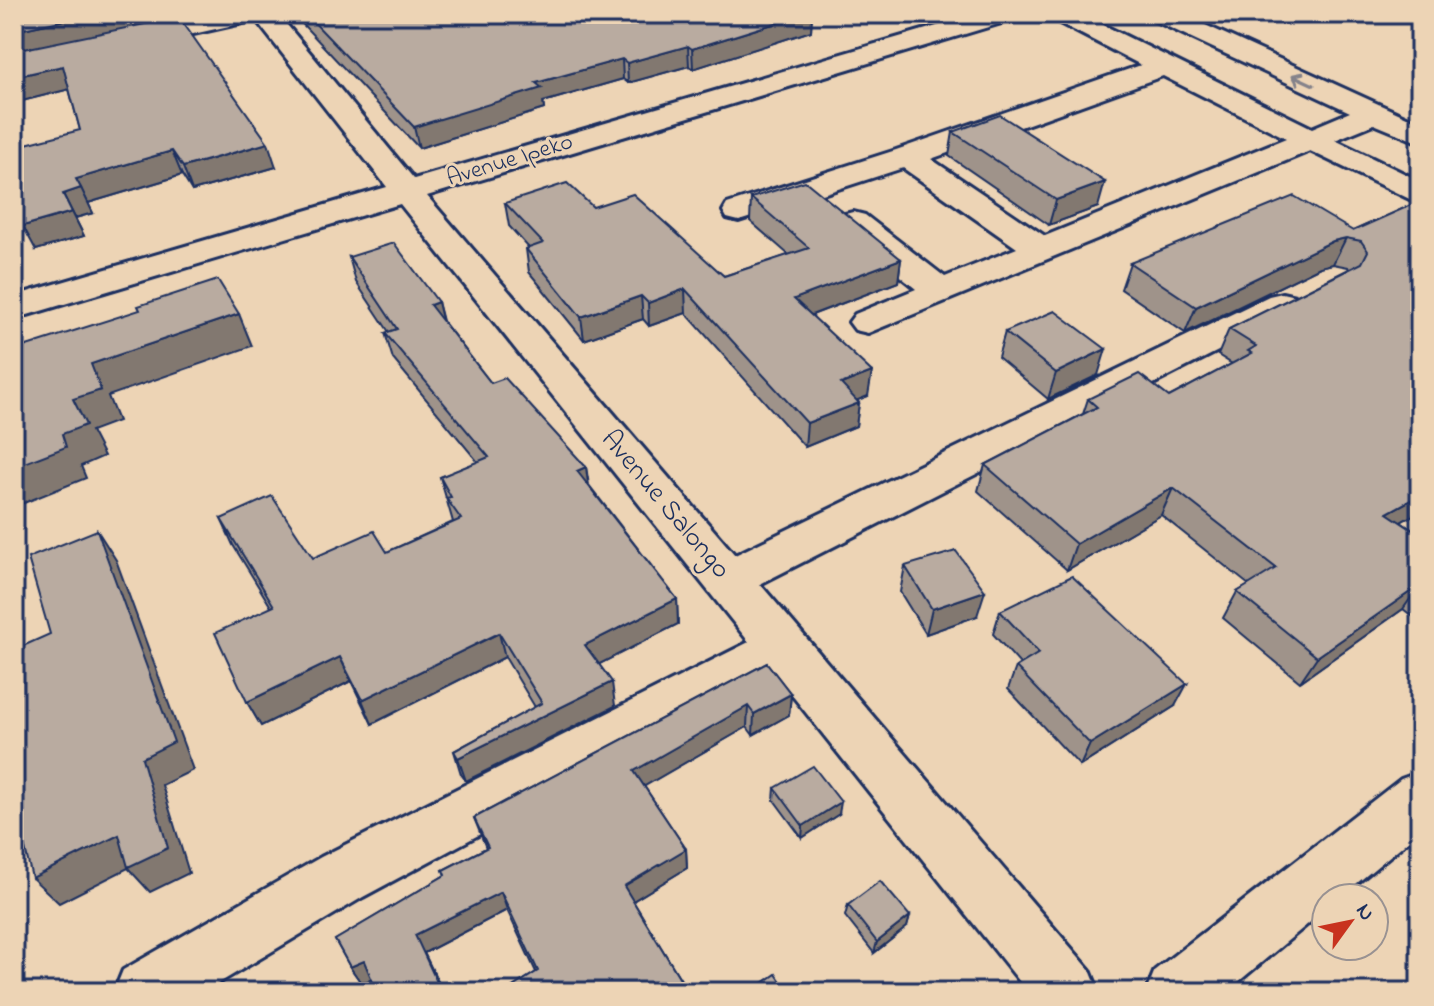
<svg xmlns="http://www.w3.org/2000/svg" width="1434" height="1006" viewBox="0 0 1434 1006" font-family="'Indie Flower',sans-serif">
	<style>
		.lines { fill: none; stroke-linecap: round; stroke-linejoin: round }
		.minor-casing { stroke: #1b2f5e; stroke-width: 6 }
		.minor { fill: #edd4b5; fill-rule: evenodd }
		.wall { fill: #9f938a; stroke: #1b2f5e; stroke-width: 2 }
		.shaded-wall { fill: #827870; stroke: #1b2f5e; stroke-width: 2 }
		.building { fill: #b9aba0; stroke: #1b2f5e; stroke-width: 2 }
		.oneway { stroke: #84828a }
		.labels { text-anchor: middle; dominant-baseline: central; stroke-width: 6; stroke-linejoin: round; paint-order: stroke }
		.far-street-label { font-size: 24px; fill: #1b2f5e; stroke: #edd4b5 }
		.street-label { font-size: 28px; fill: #1b2f5e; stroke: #edd4b5 }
	</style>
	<rect width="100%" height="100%" fill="#edd4b5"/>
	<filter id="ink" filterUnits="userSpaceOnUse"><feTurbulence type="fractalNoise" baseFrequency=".0125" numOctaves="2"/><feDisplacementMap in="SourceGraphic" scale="16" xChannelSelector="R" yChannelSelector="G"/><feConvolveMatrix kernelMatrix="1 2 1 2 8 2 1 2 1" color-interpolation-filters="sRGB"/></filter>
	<g filter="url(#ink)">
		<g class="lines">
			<g class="minor-casing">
				<g id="minor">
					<polygon points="214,14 278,14 414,179 978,14 1019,14 1015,19 427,196 735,555 1269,296 1282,293 1295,296 1300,304 1295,312 760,584 1090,970 1099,992 1028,992 776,675 363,897 204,992 114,992 123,970 321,857 749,642 400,204 14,319 14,296 387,187 256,20 14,74 14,58"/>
					<path d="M1048,14H1081L1312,128L1350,112L1151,19L1147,14H1181L1420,123V143L1374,124L1335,140L1420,181V204L1310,151L868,333L855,330L849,322L855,314L916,289L841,229L836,222L841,215L853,212L865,215L945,277L1017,248L903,168L739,221L727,218L723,211L727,204L896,150L1141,65L1052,19ZM1163,76L1286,138L1045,236L931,159Z"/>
					<polygon points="1420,772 1420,831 1339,898 1326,898 1326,909 1226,992 1146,992 1155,970 1401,779"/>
				</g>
			</g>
			<use href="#minor" class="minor"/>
		</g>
		<g class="wall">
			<polygon points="14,14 172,14 173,18 276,167 192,191 182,175 88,203 93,213 75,218 84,236 36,250 80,130 69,89 14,103"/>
			<polygon points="293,14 812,14 811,31 693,69 689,66 628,83 623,79 543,102 544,109 419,148"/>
			<polygon points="953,132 1098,207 1049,225 949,156"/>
			<polygon points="751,198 901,259 898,282 812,315 868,396 857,400 859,403 856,426 805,447 686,313 649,326 643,319 584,340 529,272 526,249 529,248 509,226 505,203 593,207 724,276 789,255 750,221"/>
			<polygon points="1420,201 1420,511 1401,522 1420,535 1420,622 1403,609 1300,682 1223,618 1237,592 1249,585 1161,515 1067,570 978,491 985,465 1083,414 1088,399 1169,397 1232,364 1218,355 1229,329 1349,269 1348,267 1333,264 1320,267 1185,333 1121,289 1130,263 1353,231"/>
			<polygon points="349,257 438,302 443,321 491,383 586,467 589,485 677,599 678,624 599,664 615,706 466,781 461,774 454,751 535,707 505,657 372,724 351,681 261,726 247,702 271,607 233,545 221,519 313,558 387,552 453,522 440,477 478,462 393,359 385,333 389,332 356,282"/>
			<polygon points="1005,332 1098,375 1048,399 998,357"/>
			<polygon points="905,566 977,616 926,634 900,592"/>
			<polygon points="1000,611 1175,706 1080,766 1008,689 1016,667 1020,664 993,634"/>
			<polygon points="767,663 791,694 789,715 753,735 747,727 644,786 686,849 687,868 633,901 687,990 696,984 701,992 505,992 536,972 507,910 424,953 443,992 377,992 371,979 362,984 350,967 335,940 445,875 443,870 486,848 474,818"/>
			<polygon points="775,788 839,814 802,838 774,800"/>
			<polygon points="848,905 910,916 907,927 874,953 845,916"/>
		</g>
		<g class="shaded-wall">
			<polygon points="92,14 172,14 174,20 14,55 14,31"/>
			<polygon points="805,14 812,14 811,31 693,69 692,49"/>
			<polygon points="688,46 689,66 628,83 627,63"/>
			<polygon points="622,59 623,79 543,102 544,109 419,148 414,127 536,83"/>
			<polygon points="63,66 74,88 14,103 14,77"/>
			<polygon points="268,143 276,167 192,191 183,167"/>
			<polygon points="172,151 182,175 88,203 76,179"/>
			<polygon points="1105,182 1098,207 1049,225 1056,200"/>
			<polygon points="81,188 93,213 75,218 63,194"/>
			<polygon points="72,212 84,236 36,250 23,226"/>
			<polygon points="1346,238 1333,264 1320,267 1185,333 1196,307 1333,241"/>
			<polygon points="901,259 898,282 793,322 794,299"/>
			<polygon points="685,289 686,313 649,326 648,303"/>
			<polygon points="641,296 643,319 584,340 581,317"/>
			<polygon points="438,302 444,328 430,305"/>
			<polygon points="239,314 252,346 108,396 118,421 91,431 104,456 81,466 86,478 14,507 14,467 62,434 73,399 91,364"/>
			<polygon points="1106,349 1098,375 1048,399 1056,373"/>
			<polygon points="872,372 868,396 838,408 841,384"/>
			<polygon points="859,403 856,426 805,447 807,423"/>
			<polygon points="586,467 589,492 577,471"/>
			<polygon points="1173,488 1161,515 1067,570 1076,544"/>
			<polygon points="1420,495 1420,511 1370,539 1387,513"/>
			<polygon points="97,530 116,560 193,770 162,785 189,873 150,892 128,868 59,903 32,878"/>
			<polygon points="1420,585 1403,609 1300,682 1317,657"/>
			<polygon points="985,591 977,616 926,634 932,609"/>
			<polygon points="677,599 678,624 588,670 585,645"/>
			<polygon points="499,633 505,657 372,724 362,700"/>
			<polygon points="340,657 351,681 261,726 247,702"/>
			<polygon points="612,682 615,706 466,781 458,758"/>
			<polygon points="1187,684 1175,706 1080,766 1090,744"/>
			<polygon points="791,694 789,715 753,735 754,714"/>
			<polygon points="748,706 747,727 636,791 634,771"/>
			<polygon points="841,802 839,814 802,838 803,826"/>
			<polygon points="686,849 687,868 626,905 624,886"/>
			<polygon points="501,892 507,910 424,953 443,992 421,992 415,935"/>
			<polygon points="910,916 907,927 874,953 877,942"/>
			<polygon points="364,961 374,978 362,984 350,967"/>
		</g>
		<g class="building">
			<polygon points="14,14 92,14 14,31"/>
			<polygon points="306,14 805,14 692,49 688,46 627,63 622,59 536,83 542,88 414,127"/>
			<polygon points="179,17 268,143 183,167 172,151 76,179 81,188 63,194 72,212 23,226 14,204 14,147 80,130 63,66 14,77 14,51"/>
			<polygon points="1000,115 1105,182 1056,200 953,132"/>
			<polygon points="805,181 901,259 794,299 872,372 841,384 859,403 807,423 685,289 648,303 641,296 581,317 526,249 543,243 505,203 567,183 593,207 633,194 724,276 809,248 751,198"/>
			<polygon points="1294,196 1353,231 1420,201 1420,495 1387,513 1420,535 1420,585 1317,657 1237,592 1276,568 1173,488 1076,544 985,465 1097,407 1088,399 1139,374 1169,397 1252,353 1248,351 1256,346 1229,329 1362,263 1368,251 1361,241 1346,238 1333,241 1196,307 1130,263"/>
			<polygon points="394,243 438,302 430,305 491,383 505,378 586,467 577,471 677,599 585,645 612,682 458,758 454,751 542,703 499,633 362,700 340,657 247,702 215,633 274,606 221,519 272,496 313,558 374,531 387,552 461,519 446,498 451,497 440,477 489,457 385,333 397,329 349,257"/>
			<polygon points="218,280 239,314 91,364 101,390 73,399 86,425 62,434 66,447 14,467 14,350 140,310 138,306"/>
			<polygon points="1055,311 1106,349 1056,373 1005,332"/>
			<polygon points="97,530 174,742 142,758 168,848 128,867 119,835 32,878 14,802 14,650 50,634 28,558"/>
			<polygon points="956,551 985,591 932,609 905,566"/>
			<polygon points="1072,576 1187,684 1090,744 1016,667 1039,653 1000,611"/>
			<polygon points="767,663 791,694 754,714 748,706 634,771 686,849 624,886 687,990 696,984 701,992 505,992 538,971 501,892 415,935 437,982 421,992 377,992 364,961 350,967 335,940 445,875 443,870 488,847 474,818"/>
			<polygon points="813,766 841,802 803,826 775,788"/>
			<polygon points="880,881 910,916 877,942 848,905"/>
			<polygon points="776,974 788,992 750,992"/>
		</g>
		<defs><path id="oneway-shaft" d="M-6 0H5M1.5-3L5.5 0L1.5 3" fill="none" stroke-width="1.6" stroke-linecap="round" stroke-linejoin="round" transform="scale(2)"/></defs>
		<use class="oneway" href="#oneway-shaft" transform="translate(1303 80) rotate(-155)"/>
	</g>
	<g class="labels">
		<g class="far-street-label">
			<text transform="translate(510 161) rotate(-17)">Avenue Ipeko</text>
		</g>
		<g class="street-label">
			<text transform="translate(665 505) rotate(50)">Avenue Salongo</text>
		</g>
	</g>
	<rect width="1434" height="1006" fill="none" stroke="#edd4b5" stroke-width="48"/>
	<rect x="24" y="24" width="1386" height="958" fill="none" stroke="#1b2f5e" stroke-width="3" filter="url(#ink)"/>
	<g transform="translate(1350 922) rotate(57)"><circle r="38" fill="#edd4b5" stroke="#999292" stroke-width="2"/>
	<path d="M0-6L14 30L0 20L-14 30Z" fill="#c8321e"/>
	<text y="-12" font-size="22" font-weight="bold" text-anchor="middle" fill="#1b2f5e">N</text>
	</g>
</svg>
